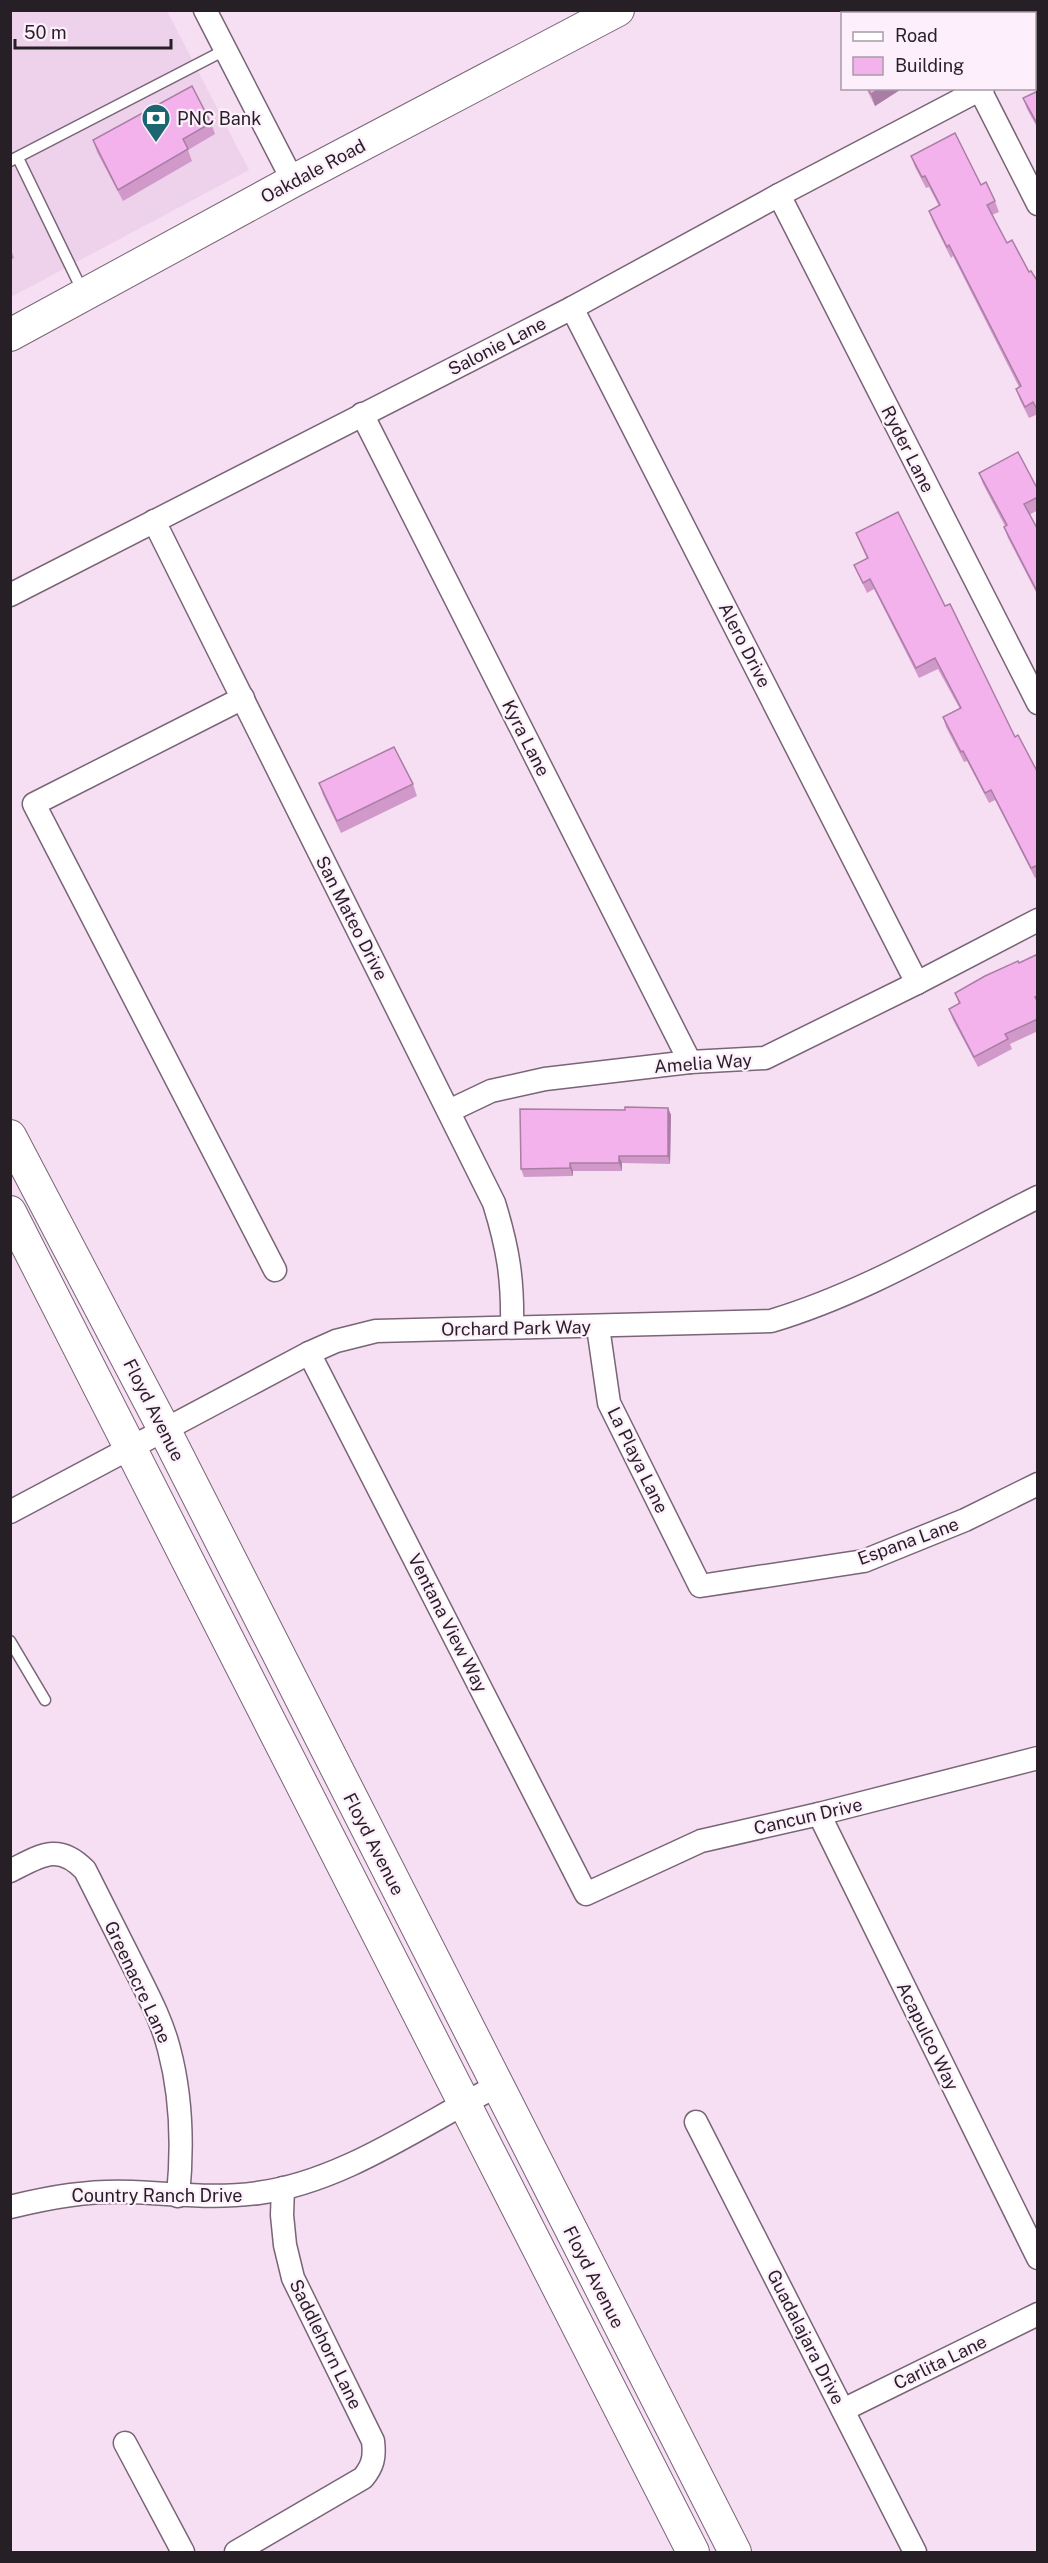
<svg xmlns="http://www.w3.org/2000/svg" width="1048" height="2563" viewBox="0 0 1048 2563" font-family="'Public Sans',sans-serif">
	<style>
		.built { fill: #eed1ea }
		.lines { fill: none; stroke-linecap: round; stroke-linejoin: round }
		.lane-casing { stroke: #796577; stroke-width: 13 }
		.street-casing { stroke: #796577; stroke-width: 25 }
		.secondary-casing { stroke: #796577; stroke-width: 34 }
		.lane { stroke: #fff; stroke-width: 10 }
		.street { stroke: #fff; stroke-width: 22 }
		.secondary { stroke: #fff; stroke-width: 32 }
		.wall { fill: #d199ca }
		.shaded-wall { fill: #aa7da4 }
		.building { fill: #f3b2eb; stroke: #aa7da4; stroke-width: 1.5 }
		.labels { text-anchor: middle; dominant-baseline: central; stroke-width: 4.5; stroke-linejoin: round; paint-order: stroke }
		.poi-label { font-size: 18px; fill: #271f26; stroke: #fdeffb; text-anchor: start }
		.street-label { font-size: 18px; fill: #271f26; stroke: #fdeffb }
	</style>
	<rect width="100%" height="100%" fill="#f6dff2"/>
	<polygon class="built" points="11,11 167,11 249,170 11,297"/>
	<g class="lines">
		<g class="lane-casing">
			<g id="lane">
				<polyline points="18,158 83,292"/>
				<polyline points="10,161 225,50"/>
				<polyline points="10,1641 45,1700"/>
			</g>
		</g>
		<g class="street-casing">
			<g id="street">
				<polyline points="205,10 293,181"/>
				<polyline points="1034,62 1038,60"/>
				<polyline points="980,90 1038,204"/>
				<polyline points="779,195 1038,703"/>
				<polyline points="572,308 917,983"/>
				<polyline points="362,414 690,1062"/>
				<path d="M154,521L494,1203C508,1248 513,1279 512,1326"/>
				<polyline points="10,595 572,308 779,195 983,88"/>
				<polyline points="243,698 34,804 275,1270"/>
				<polyline points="449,1111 491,1091 545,1079 690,1062 765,1058 917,983 1038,920"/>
				<polyline points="598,1327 609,1403 700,1586 864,1561 965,1520 1038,1484"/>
				<polyline points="309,1353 586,1894 701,1841 819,1814 1038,1758"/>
				<path d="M10,1512L309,1353L336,1341L376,1331L771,1321C865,1293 950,1241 1038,1197"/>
				<polyline points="819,1814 1038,2258"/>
				<path d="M10,1871C40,1856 58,1842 85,1870C102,1903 118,1936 135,1969C148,1995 162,2021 169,2049C182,2098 183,2146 178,2196"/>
				<polyline points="696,2122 915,2552"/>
				<path d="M10,2207C51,2197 90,2190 132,2192C174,2194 215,2199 258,2193C343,2182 422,2124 497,2086"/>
				<polyline points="843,2410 1038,2314"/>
				<polyline points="125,2443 183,2552"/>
				<path d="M236,2552L363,2478C373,2466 375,2457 373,2441L293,2278L285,2245L282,2215L283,2188"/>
			</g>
		</g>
		<g class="secondary-casing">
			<g id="secondary">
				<polyline points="10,335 293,181 618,10"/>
				<polyline points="10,1136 164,1429 735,2552"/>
				<polyline points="10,1212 693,2552"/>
			</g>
		</g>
		<use href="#lane" class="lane"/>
		<use href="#street" class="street"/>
		<use href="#secondary" class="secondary"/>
	</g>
	<g class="wall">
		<polygon points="899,10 1038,10 1038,18 1035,20 1035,14 894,14"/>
		<polygon points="866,88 903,88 875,106"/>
		<polygon points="1038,91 1038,129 1027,109 1023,98"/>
		<polygon points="211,123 215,134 188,150 192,161 123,201 97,152 93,140"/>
		<polygon points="911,156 981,185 995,201 999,212 992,215 1007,243 1038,282 1038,414 1029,418 1020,400 1016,389 1019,387 953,256 951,258 933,222 929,211 939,206 929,187 926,188 915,167"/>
		<polygon points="10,247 14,258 10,260"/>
		<polygon points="979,473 1038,490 1038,510 1029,515 1038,530 1038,596 1008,538 1004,527 1005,526 983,484"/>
		<polygon points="856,533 945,606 1015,737 1038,773 1038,877 1035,878 995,800 989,803 967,761 964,762 946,727 943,717 960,709 938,669 919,678 874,589 867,593 854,565 867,559"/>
		<polygon points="319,783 413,784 417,796 341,833 323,795"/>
		<polygon points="1038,954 1038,1031 1010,1044 1012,1049 978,1067 953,1020 949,1009 959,1004 955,993"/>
		<polygon points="668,1108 671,1115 670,1164 622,1163 622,1171 573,1171 573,1176 524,1177 521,1169 625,1110"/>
	</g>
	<g class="shaded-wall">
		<polygon points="880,88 903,88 875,106 871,94"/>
		<polygon points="668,1108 671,1115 670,1164 668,1156"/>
		<polygon points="619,1156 622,1163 622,1171 619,1163"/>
		<polygon points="570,1163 573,1171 573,1176 570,1168"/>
	</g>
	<g class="building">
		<polygon points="899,10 1009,10 1003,14 894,14"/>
		<polygon points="1011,10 1026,10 1021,14 1013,14"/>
		<polygon points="192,86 211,123 183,139 188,149 118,190 93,140"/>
		<polygon points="868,88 880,88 871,94"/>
		<polygon points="1038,91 1038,125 1023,98"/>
		<polygon points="955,133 981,185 986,182 995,201 987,205 1007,243 1012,240 1029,272 1031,271 1038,282 1038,411 1033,402 1025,407 1016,389 1021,386 949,245 947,247 929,211 940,205 925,176 922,177 911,156"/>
		<polygon points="1018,452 1038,490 1038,497 1024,504 1038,530 1038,593 1004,527 1007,525 979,473"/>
		<polygon points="898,512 945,606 950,604 1015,737 1018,735 1038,773 1038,865 1031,868 991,790 985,793 963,751 961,752 943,717 961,708 935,658 916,668 870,579 863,583 854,565 868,558 856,533"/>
		<polygon points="394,747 413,784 337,821 319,783"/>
		<polygon points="1038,954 1038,996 1035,997 1038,1003 1038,1019 1005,1034 1008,1039 974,1057 949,1009 960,1003 955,993 985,976 1018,961 1019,963"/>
		<polygon points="625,1107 668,1108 668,1156 619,1156 619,1163 570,1163 570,1168 521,1169 520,1109 625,1110"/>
	</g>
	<defs>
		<g id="bank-pin" transform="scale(1.5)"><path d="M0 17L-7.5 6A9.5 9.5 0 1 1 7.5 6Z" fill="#1c6672" stroke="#fdeffb"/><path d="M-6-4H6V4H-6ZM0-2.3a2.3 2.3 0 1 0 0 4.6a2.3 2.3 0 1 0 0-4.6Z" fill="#fff"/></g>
	</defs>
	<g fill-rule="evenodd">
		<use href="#bank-pin" x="156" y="118"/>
	</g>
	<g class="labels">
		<g class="poi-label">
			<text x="177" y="118">PNC Bank</text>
		</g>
		<g class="street-label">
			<text transform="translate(313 171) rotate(-28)">Oakdale Road</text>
			<text transform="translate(497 346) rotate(-27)">Salonie Lane</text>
			<text transform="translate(908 449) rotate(63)">Ryder Lane</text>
			<text transform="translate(745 645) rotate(63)">Alero Drive</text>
			<text transform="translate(526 738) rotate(63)">Kyra Lane</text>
			<text transform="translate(352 918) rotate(63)">San Mateo Drive</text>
			<text transform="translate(703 1063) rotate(-4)">Amelia Way</text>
			<text transform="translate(516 1328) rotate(-1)">Orchard Park Way</text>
			<text transform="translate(154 1410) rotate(63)">Floyd Avenue</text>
			<text transform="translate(638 1460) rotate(64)">La Playa Lane</text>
			<text transform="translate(908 1541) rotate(-20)">Espana Lane</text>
			<text transform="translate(448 1623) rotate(63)">Ventana View Way</text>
			<text transform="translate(808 1816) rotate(-13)">Cancun Drive</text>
			<text transform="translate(374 1844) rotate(63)">Floyd Avenue</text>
			<text transform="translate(138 1982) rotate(65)">Greenacre Lane</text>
			<text transform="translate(928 2036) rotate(64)">Acapulco Way</text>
			<text x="157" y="2195">Country Ranch Drive</text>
			<text transform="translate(594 2277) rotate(63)">Floyd Avenue</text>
			<text transform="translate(806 2337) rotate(63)">Guadalajara Drive</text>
			<text transform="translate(326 2344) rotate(64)">Saddlehorn Lane</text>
			<text transform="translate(940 2362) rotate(-26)">Carlita Lane</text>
		</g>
	</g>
	<rect width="1048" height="2563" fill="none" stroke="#271f26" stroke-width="24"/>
	<rect x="841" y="12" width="195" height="78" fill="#fdeffb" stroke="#a79ca6" stroke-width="1.5"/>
	<rect x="853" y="32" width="30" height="9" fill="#ffffff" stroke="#a79ca6" stroke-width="1.5"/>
	<text x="895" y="42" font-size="18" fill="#271f26">Road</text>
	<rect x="853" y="57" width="30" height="18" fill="#f3b2eb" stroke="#a79ca6" stroke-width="1.5"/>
	<text x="895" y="72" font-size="18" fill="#271f26">Building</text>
	<path d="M15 39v9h156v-9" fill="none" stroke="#271f26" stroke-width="3"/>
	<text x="24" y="39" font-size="18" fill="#271f26" stroke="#fdeffb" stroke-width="4.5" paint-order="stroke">50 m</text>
</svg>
